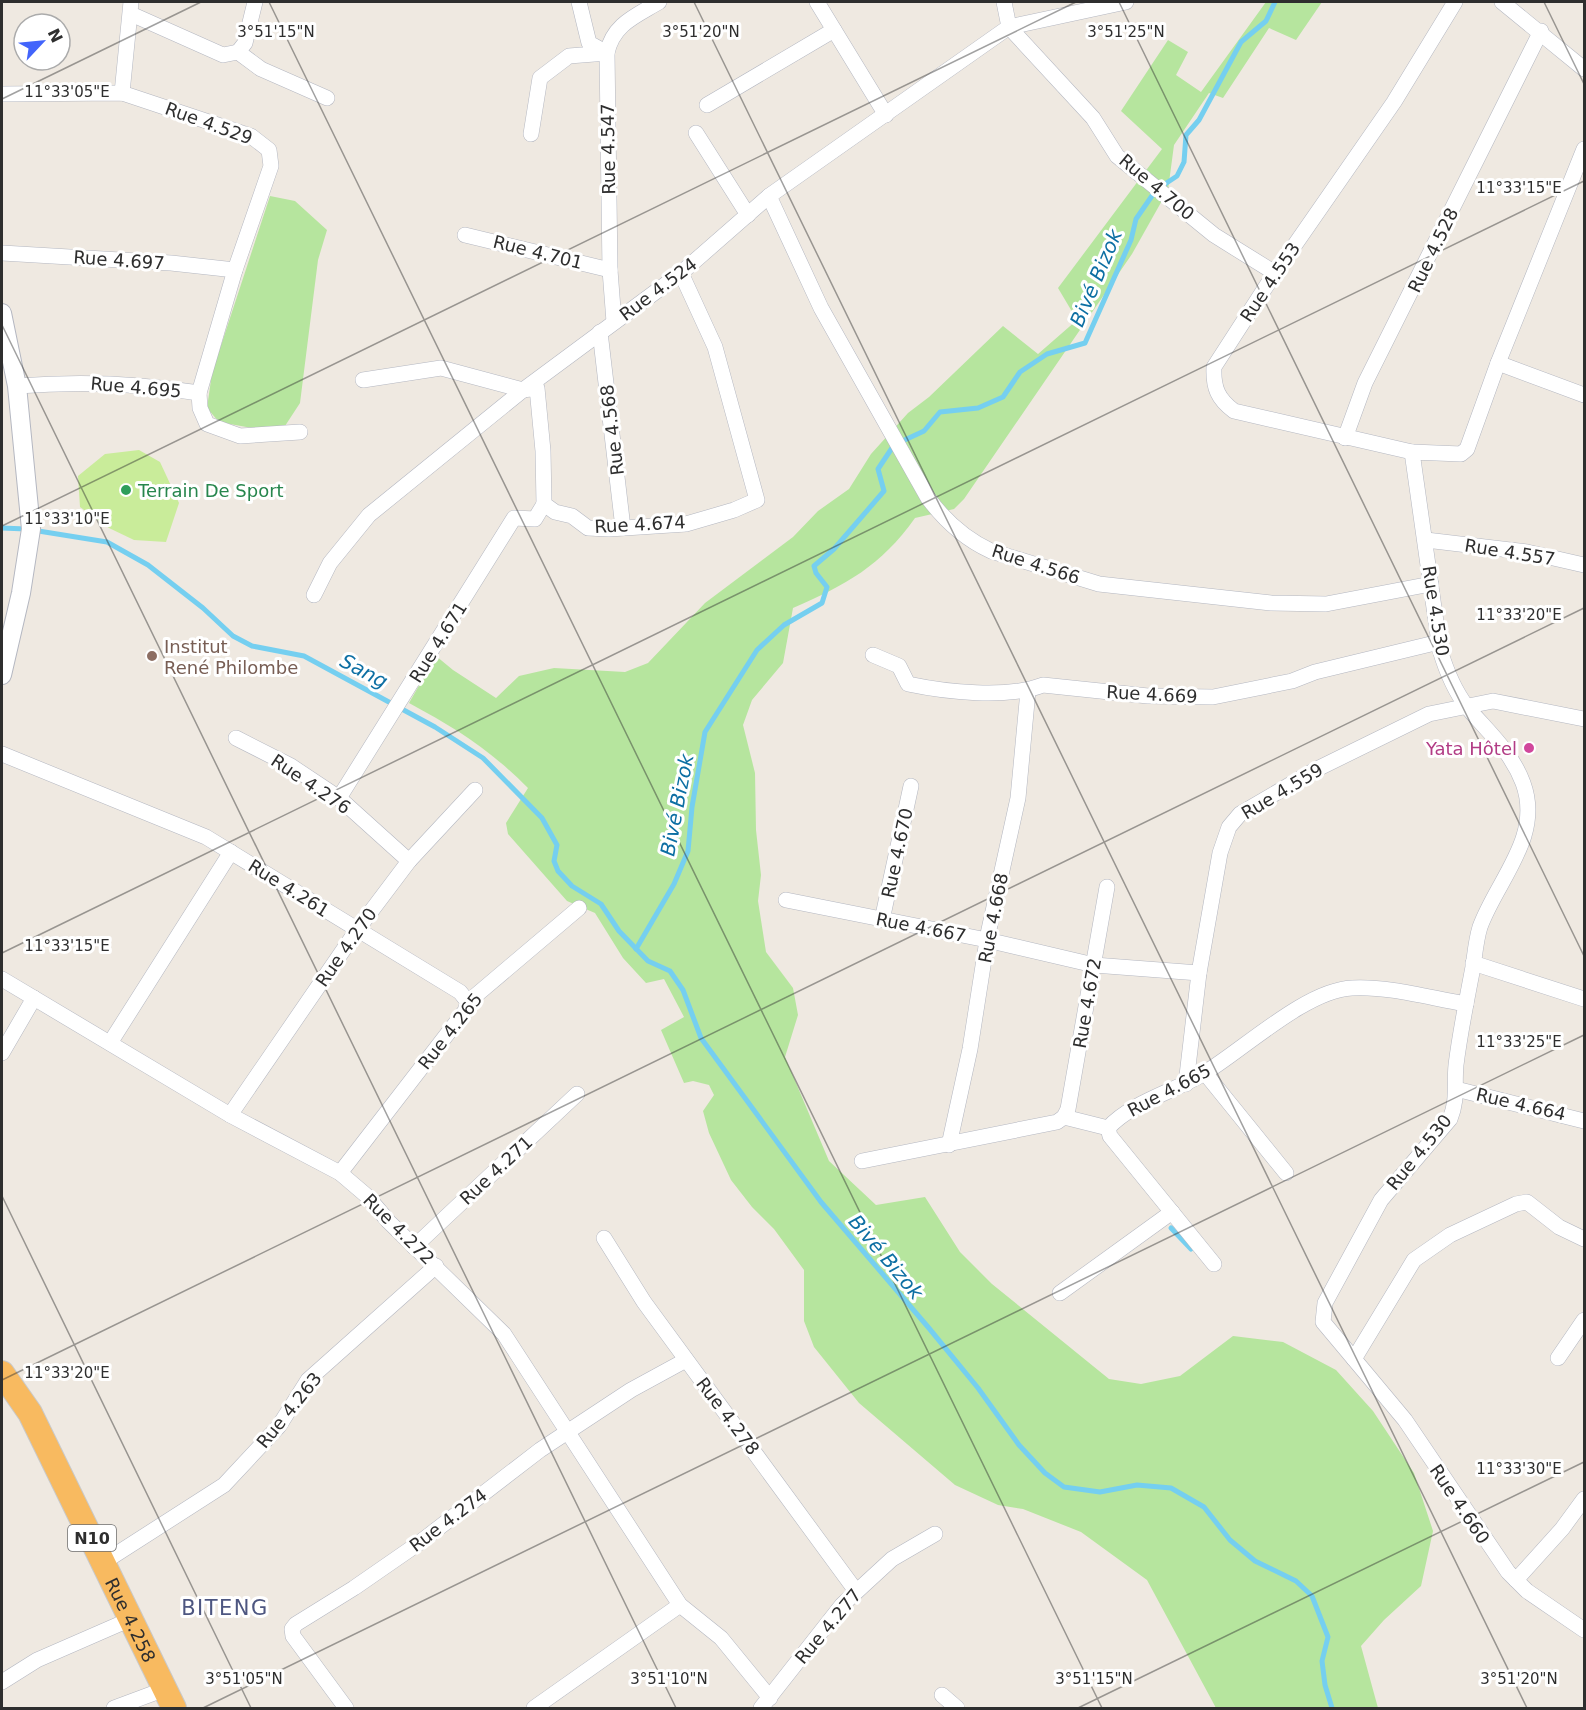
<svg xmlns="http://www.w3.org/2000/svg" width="1586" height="1710" viewBox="0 0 1586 1710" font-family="'DejaVu Sans',sans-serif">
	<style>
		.green { fill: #b6e59e }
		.pitch { fill: #c9ec9a }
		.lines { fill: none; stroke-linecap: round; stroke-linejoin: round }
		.stream { stroke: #75cff0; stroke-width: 5 }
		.minor-casing { stroke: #b4b7c1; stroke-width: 16 }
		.tertiary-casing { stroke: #b4b7c1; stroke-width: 20 }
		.trunk-casing { stroke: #c9c9c9; stroke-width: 26 }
		.minor { stroke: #fff; stroke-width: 15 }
		.tertiary { stroke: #fff; stroke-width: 18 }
		.trunk { stroke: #f8ba60; stroke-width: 24 }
		.ticks { fill: none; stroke: #2e2e2e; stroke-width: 1.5; stroke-opacity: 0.45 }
		.leisure-dot { fill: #2e9e5b; stroke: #fff; stroke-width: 2 }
		.education-dot { fill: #8d6e63; stroke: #fff; stroke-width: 2 }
		.hotel-dot { fill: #d1479c; stroke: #fff; stroke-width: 2 }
		.labels { text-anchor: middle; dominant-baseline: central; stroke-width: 6; stroke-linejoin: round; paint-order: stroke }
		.shield { fill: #fff; stroke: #6d6d6d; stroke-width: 1.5 }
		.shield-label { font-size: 16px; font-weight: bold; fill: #2e2e2e }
		.street-label { font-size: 18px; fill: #2e2e2e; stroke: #fff }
		.leisure-label { font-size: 18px; fill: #27864d; stroke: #fff; text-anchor: start }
		.education-label { font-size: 18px; fill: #785e54; stroke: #fff; text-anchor: start }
		.hotel-label { font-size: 18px; fill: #b23c85; stroke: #fff; text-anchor: end }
		.water-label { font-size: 20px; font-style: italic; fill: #0d6fa3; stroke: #fff }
		.quarter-label { font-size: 21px; letter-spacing: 1.5px; fill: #4d5680; stroke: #fff }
		.ticks-label { font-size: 15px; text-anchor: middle; fill: #2e2e2e; stroke: #fff; stroke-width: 6; stroke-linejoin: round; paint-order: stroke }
	</style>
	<rect width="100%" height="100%" fill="#efe9e1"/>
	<g class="green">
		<path d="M1266,2H1322L1296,40L1269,28L1223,98L1209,93L1174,145L1168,190L1132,254L964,499L954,509L915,518C881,566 846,585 793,608L783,663L752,700L743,725L755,773L756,830L761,875L758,901L766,952L793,988L798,1015L785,1057L829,1161L876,1205L925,1197L960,1252L992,1284L1109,1379L1141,1384L1180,1376L1233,1336L1283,1342L1336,1370L1373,1411L1414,1473L1433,1531L1421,1586L1384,1620L1361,1646L1378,1708H1216L1147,1580L1081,1532L1023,1509L998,1505L955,1485L859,1403L814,1347L804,1321V1270L774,1229L752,1207L731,1180L709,1133L703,1111L714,1095L709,1085L693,1081L684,1083L661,1030L684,1017L664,979L646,983L623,958L595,913L567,901L508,834L506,823L528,788C489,749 457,729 409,703L436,656L453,670L496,698L519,676L554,668L625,672L648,663L705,603L793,537L818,511L849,489L871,454L908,413L929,397L1003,326L1038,354L1077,320L1058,288L1162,149L1121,111L1168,40L1188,52L1176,75L1201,92Z"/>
		<polygon points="270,196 295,201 327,230 318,260 300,403 285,426 252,428 219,422 207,408 212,373"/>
	</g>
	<polygon class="pitch" points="139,450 160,462 179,503 166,542 134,540 109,528 80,507 78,476 105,454"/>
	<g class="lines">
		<g class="stream">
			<polyline points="2,528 26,529 107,542 148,565 203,608 233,636 252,646 304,656 435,727 483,758 542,818 557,845 554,861 558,871 572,886 601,904 619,931 648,961 670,971 683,990 701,1038 821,1202 928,1327 978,1388 1019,1445 1045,1473 1064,1487 1100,1492 1137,1485 1171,1488 1204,1507 1230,1540 1255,1561 1296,1581 1312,1596 1328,1637 1322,1661 1325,1685 1332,1708"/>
			<polyline points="636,949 674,884 688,851 692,807 705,732 757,650 784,625 822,603 827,587 816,573 814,566 834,549 884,491 878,469 894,445 924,431 940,412 978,408 1003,397 1020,372 1047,354 1085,343 1131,240 1136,219 1156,190 1177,176 1184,162 1186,135 1199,120 1241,42 1266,21 1275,2"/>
			<polyline points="1171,1228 1191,1249"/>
		</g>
		<g class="minor-casing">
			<g id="minor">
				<polyline points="817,2 886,115"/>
				<polyline points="1126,2 1009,27 1093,118 1117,156 1214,235 1275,273"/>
				<polyline points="1502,2 1584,69"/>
				<polyline points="131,14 223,55 238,52 261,69 327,98"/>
				<polyline points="238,52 245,43 255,2"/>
				<polyline points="122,93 131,2"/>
				<polyline points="2,94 122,93 251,136 269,150 271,166 235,270 199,393"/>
				<polyline points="707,105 834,30"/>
				<polyline points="696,133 748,215"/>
				<polyline points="531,134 540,78 569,56 607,53 589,43 579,2"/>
				<path d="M769,196L821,308L928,498C945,521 965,539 991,551L1099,584L1271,603L1326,604L1431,584"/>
				<polyline points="465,235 610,270"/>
				<polyline points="2,253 171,263 235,270"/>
				<path d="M614,322L610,270L607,53C613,24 636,16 659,2"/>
				<polyline points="600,332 623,528"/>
				<polyline points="1498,363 1584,395"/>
				<polyline points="363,380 441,368 523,390 537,388 543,451 544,504 555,512 572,516 588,528 609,529 686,524 734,510 757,500 715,347 681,273"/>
				<path d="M17,386C79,381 138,383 199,393L200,408L207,424L240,436L300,432"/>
				<polyline points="1345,438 1365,383 1541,31"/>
				<path d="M1412,452L1234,411C1218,399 1213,388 1214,367L1267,285L1394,102L1455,2"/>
				<polyline points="1426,540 1527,552 1584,565"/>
				<polyline points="314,595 330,563 369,515 523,390 681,273 769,196 1009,27 1004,2"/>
				<path d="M873,655L899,666L908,684C946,692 1007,699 1043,685L1148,696L1213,697L1292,681L1315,672L1439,642"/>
				<polyline points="236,738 291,766 339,798 409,861"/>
				<polyline points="2,754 206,837 460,992 468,1002"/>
				<polyline points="339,798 514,518 535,519 544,504"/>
				<polyline points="786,900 987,940 1094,965 1199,973"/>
				<polyline points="882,920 911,786"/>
				<polyline points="1473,963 1584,999"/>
				<polyline points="2,979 230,1115 340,1173 367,1196 389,1222 504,1334 680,1605 721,1638 770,1698"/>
				<polyline points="110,1043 231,852"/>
				<polyline points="2,1053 34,998"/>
				<polyline points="1205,1073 1286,1173"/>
				<polyline points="1186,1084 1199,973 1220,853 1229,827 1240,814 1315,770 1429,714 1493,701 1584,719"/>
				<polyline points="1456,1089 1584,1121"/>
				<polyline points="230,1115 357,930 409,861 475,790"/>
				<polyline points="1064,1117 1068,1109 1107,887"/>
				<polyline points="1108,1128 1110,1136 1214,1264"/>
				<polyline points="949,1145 970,1049 988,934 1018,798 1028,691"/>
				<path d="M862,1161L1057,1122L1064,1117L1108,1128C1132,1102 1173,1092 1203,1074C1243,1050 1306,990 1352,988C1389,986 1430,998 1466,1004"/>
				<polyline points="340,1173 465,1011 468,1002 579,908"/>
				<polyline points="604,1238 644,1302 856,1591"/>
				<polyline points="1584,1239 1559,1227 1527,1202 1516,1204 1450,1235 1414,1260 1354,1359 1405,1420 1508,1572 1527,1591 1584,1630"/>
				<polyline points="414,1247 577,1094"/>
				<polyline points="1060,1293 1172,1212"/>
				<polyline points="1558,1358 1584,1320"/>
				<path d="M1354,1359L1323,1322L1325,1303L1381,1200L1450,1119C1458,1100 1454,1085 1456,1065C1460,1032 1467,999 1473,967C1475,953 1476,940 1480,927C1497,880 1543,837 1523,783C1511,751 1488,732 1467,707C1454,690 1446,670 1440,650L1412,452L1461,454L1467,449L1498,363L1584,149"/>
				<polyline points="104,1562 224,1485 279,1426 308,1380 436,1266"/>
				<polyline points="1516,1580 1562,1529 1584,1499"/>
				<polyline points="2,1682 37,1660 131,1619"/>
				<polyline points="942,1695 957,1708"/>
				<polyline points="114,1708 165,1689"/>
				<polyline points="346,1708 293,1636 292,1629 296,1624 354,1588 419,1543 540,1450 631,1390 686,1360"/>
				<polyline points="534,1708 680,1605"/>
				<polyline points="761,1708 842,1605 892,1559 935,1534"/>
			</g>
		</g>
		<g class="tertiary-casing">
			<polyline id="tertiary" points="2,313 17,386 31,529 21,593 2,675"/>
		</g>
		<g class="trunk-casing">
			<g id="trunk">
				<path id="s1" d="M2,1373L30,1413L174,1708"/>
			</g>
		</g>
		<use href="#minor" class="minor"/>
		<use href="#tertiary" class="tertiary"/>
		<use href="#trunk" class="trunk"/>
	</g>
	<path class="ticks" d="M269,2L1102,1708M694,2L1527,1708M1119,2L1584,956M1544,2L1584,84M2,99L201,2M2,325L676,1708M2,526L1076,2M2,953L1584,181M2,1196L251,1708M2,1380L1584,608M203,1708L1584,1035M1078,1708L1584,1462"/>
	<circle class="leisure-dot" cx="126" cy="490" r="6"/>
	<circle class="education-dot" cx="152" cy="656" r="6"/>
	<circle class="hotel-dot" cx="1529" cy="748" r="6"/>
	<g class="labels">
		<rect class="shield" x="68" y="1525" width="48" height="26" rx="4.5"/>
		<g class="shield-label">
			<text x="92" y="1538">N10</text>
		</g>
		<g class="street-label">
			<text transform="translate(209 123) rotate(20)">Rue 4.529</text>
			<text transform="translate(608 149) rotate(-91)">Rue 4.547</text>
			<text transform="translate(1157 187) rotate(40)">Rue 4.700</text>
			<text transform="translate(1433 250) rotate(-64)">Rue 4.528</text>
			<text transform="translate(538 252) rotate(14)">Rue 4.701</text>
			<text transform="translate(119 260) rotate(4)">Rue 4.697</text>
			<text transform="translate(1270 282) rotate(-56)">Rue 4.553</text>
			<text transform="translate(658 289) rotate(-37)">Rue 4.524</text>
			<text transform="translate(136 387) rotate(5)">Rue 4.695</text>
			<text transform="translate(612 430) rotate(-97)">Rue 4.568</text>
			<text transform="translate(640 524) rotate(-3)">Rue 4.674</text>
			<text transform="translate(1510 552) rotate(9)">Rue 4.557</text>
			<text transform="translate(1036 564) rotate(18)">Rue 4.566</text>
			<text transform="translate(1436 611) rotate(81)">Rue 4.530</text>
			<text transform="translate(438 642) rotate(-58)">Rue 4.671</text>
			<text transform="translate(1152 694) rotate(3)">Rue 4.669</text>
			<text transform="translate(311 784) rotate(34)">Rue 4.276</text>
			<text transform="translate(1282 791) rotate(-31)">Rue 4.559</text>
			<text transform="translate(897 853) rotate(-78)">Rue 4.670</text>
			<text transform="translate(289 888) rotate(32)">Rue 4.261</text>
			<text transform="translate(993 918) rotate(-79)">Rue 4.668</text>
			<text transform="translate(921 927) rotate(11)">Rue 4.667</text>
			<text transform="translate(346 947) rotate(-55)">Rue 4.270</text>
			<text transform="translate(1087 1003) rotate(-80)">Rue 4.672</text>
			<text transform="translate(450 1031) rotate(-52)">Rue 4.265</text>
			<text transform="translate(1169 1090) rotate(-28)">Rue 4.665</text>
			<text transform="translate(1521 1104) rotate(13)">Rue 4.664</text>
			<text transform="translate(1419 1152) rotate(-51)">Rue 4.530</text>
			<text transform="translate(496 1170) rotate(-43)">Rue 4.271</text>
			<text transform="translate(399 1229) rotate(45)">Rue 4.272</text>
			<text transform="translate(289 1410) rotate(-51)">Rue 4.263</text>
			<text transform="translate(728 1416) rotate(53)">Rue 4.278</text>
			<text transform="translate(1460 1504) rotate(56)">Rue 4.660</text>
			<text transform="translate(448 1520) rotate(-37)">Rue 4.274</text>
			<text stroke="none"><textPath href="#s1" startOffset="279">Rue 4.258</textPath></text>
			<text transform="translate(828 1626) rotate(-50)">Rue 4.277</text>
		</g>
		<g class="leisure-label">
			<text x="138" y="490">Terrain De Sport</text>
		</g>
		<g class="education-label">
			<text x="164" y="646">Institut<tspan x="164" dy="21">René Philombe</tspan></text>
		</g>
		<g class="hotel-label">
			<text x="1517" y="748">Yata Hôtel</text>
		</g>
		<g class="water-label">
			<text transform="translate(1096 278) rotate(-67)">Bivé Bizok</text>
			<text transform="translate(364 671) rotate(28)">Sang</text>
			<text transform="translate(677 805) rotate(-79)">Bivé Bizok</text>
			<text transform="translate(886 1257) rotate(50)">Bivé Bizok</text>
		</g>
		<g class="quarter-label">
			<text x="225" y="1608">BITENG</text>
		</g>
	</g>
	<g class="ticks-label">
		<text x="1126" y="37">3°51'25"N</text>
		<text x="276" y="37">3°51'15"N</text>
		<text x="701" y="37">3°51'20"N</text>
		<text x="67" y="97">11°33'05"E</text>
		<text x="1519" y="193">11°33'15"E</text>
		<text x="67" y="524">11°33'10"E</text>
		<text x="1519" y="620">11°33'20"E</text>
		<text x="67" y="951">11°33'15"E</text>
		<text x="1519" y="1047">11°33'25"E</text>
		<text x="67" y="1378">11°33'20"E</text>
		<text x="1519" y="1474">11°33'30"E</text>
		<text x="244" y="1684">3°51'05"N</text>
		<text x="669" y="1684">3°51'10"N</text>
		<text x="1094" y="1684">3°51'15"N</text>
		<text x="1519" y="1684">3°51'20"N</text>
	</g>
	<rect width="1586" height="1710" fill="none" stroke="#2e2e2e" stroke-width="6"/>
	<g transform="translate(42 42) rotate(64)"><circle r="28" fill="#ffffff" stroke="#ababab" stroke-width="1.5"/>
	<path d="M0-4.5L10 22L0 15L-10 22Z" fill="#4264fb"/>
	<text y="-9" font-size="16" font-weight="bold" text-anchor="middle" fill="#2e2e2e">N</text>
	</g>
</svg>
